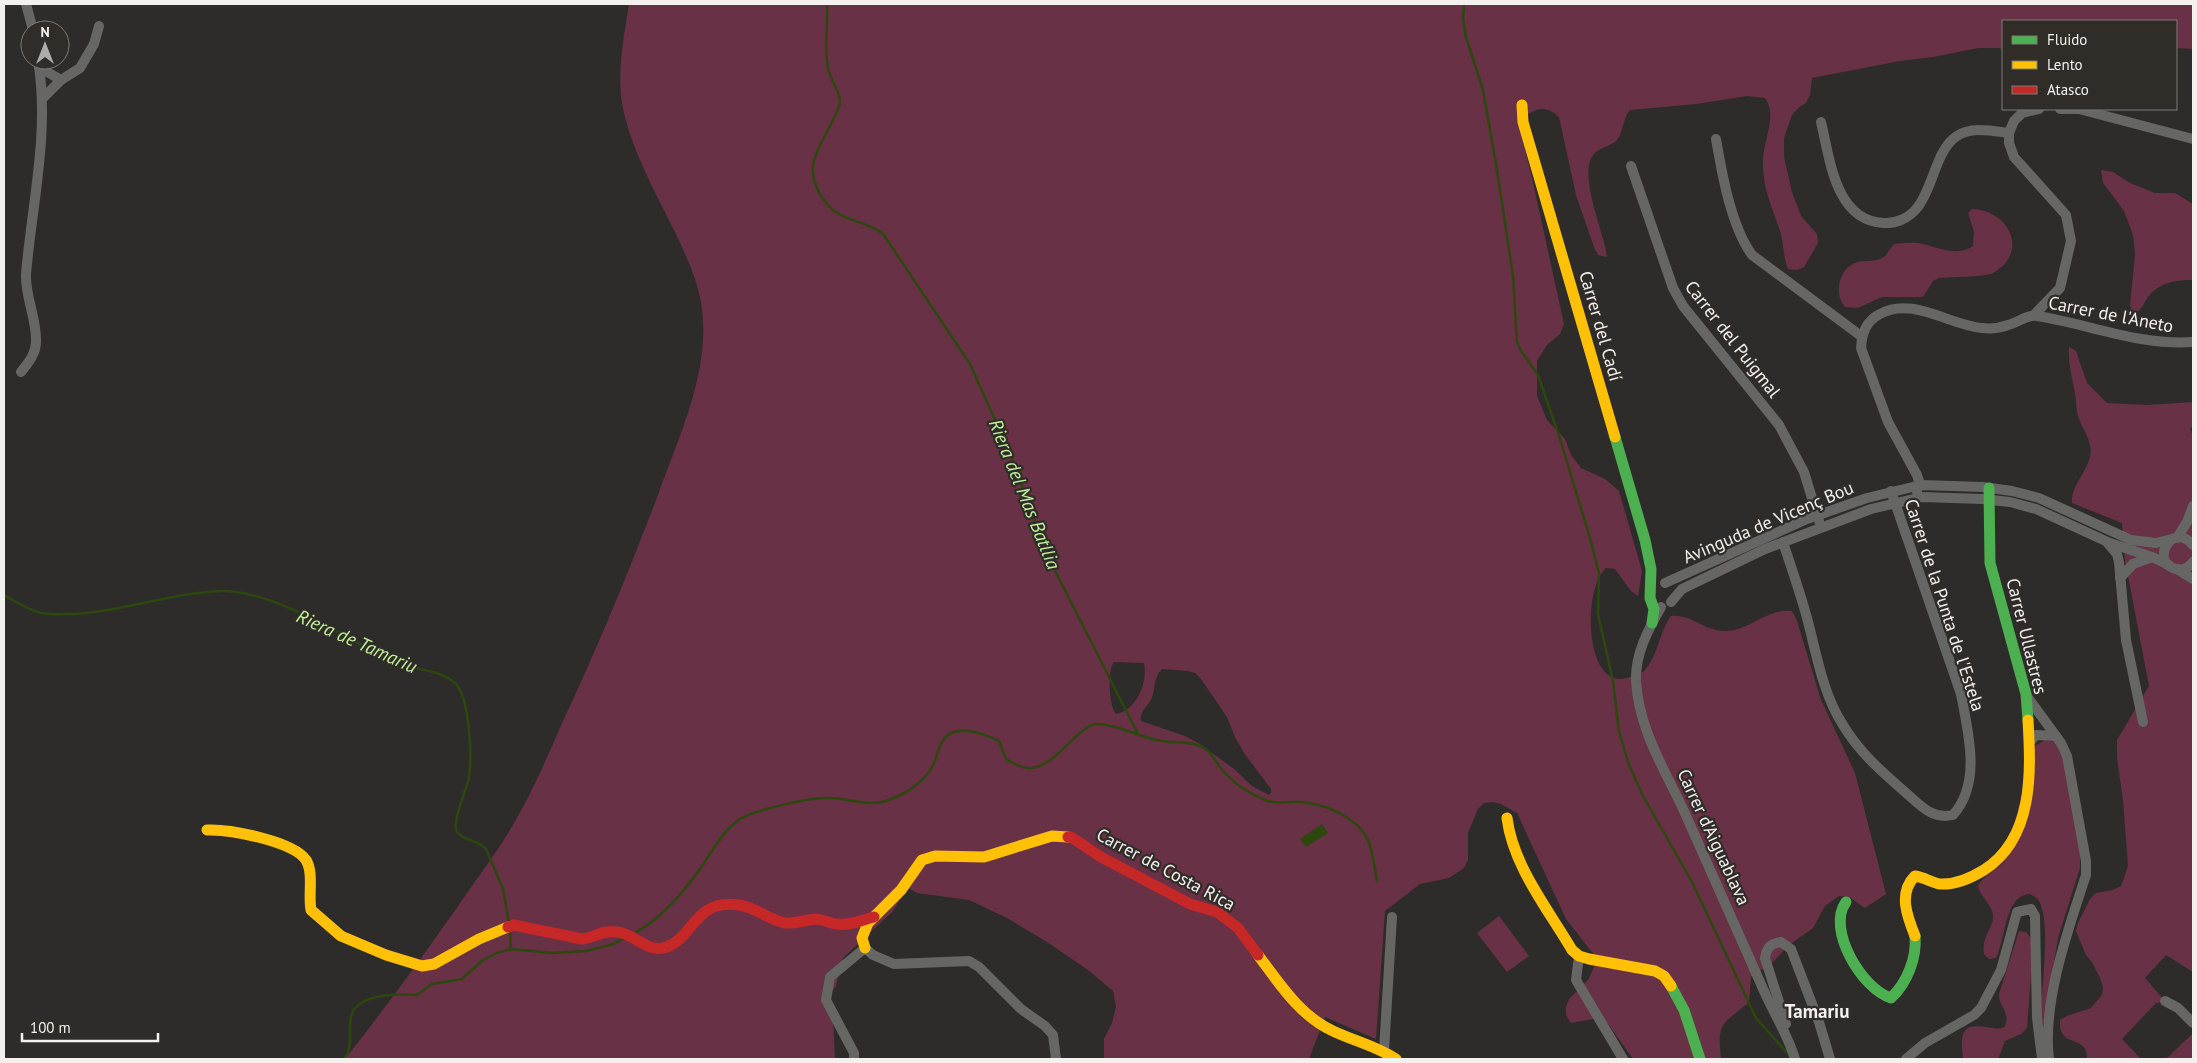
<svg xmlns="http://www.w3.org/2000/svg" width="2197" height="1063" viewBox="0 0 2197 1063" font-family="'PT Sans',sans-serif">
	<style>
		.green { fill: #683145; fill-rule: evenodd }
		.water { fill: #2c480e }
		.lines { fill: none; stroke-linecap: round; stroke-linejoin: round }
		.stream { stroke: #2c480e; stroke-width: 2.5 }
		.street { stroke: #666665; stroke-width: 10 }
		.fast { stroke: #4caf50; stroke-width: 11 }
		.slow { stroke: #ffc107; stroke-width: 11 }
		.jam { stroke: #c62828; stroke-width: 11 }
		.labels { text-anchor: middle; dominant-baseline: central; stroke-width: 4.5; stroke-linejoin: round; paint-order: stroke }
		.street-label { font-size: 18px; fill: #f3f0ee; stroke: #302c28 }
		.water-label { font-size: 19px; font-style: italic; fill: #bef199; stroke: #302c28 }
		.neighbourhood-label { font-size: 19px; font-weight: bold; fill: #f3f0ee; stroke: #302c28 }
	</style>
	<rect width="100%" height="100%" fill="#2e2c2a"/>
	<g class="green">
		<path d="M629,4H2193V49L2176,48V21H2003V50L2000,48H1978L1933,57L1900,61L1812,78L1810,95L1806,103L1798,108L1792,115L1784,138V157L1792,192L1801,216L1817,234L1818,243L1804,267L1797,270L1788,269C1783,257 1784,244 1780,231C1772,207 1762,187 1763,161C1763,140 1778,116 1765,98L1747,96L1696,104L1630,110C1622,119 1624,133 1616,141C1609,147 1598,148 1593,155C1578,176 1604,232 1607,257L1598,255L1594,247L1576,195L1559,117C1543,102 1533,111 1518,121L1532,178L1564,324L1560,334L1547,345L1537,361V396L1547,420L1565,439L1571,455L1581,468L1605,479L1619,491L1642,571L1638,596L1631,591L1615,569L1606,568C1582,588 1584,695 1630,677C1635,676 1641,674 1644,671C1658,657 1659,632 1671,616C1692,614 1705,632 1726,631C1750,630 1767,608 1792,611L1797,621L1821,700L1855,773L1886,894L1865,908L1849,897L1839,896L1825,906L1813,928L1789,945L1773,962L1751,977L1749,1002C1722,1026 1717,1020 1721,1059H1633L1606,1021L1598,1018L1571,1023L1566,1015V1007L1569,999L1588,980L1595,965V956L1566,919L1517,813L1501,804L1493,802L1484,803L1478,809L1468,833V860L1464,868L1449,878L1420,884L1385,911L1376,1039L1325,1017L1309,1059H1104V1039L1112,1023L1116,1007L1113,991L1088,970L1047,942L1007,918L969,900L917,893L908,888L892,912L843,958L836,986L826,1000L833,1015L835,1059H345C384,1010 420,960 456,909C477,878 500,849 518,816C535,786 549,753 563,721C598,647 629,571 658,495C679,436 710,373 702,309C699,282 686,256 675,232C656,194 629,145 622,103C617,70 624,36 629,4ZM1114,662L1144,663C1148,682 1137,710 1116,714C1109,708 1107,669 1114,662ZM1162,669L1188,671L1195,673L1201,679L1227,717L1235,737L1244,753L1271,789V792L1269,795L1252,786L1234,769L1200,744L1185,736L1141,721C1139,712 1147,707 1151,700C1156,689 1153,677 1162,669Z"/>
		<path d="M2101,170L2113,172L2130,183L2155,193H2175L2193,204V280C2176,280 2160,282 2148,297C2145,301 2143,306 2139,311H2132L2130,306L2135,254L2133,235L2124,211L2103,183Z"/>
		<path d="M1972,209C2009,210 2030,252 1993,273C1986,277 1950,277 1939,278L1933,281L1923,297H1882L1858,308L1845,307C1833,293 1839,267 1858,262C1866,260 1875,262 1882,258C1888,255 1889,248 1895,244C1904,243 1915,242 1923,244C1940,248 1957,257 1973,246L1974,232L1968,213Z"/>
		<path d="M2069,347L2076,351L2087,383L2107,403L2147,405L2193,402V427L2190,428L2193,437V972L2166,955L2145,978L2165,1001L2156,1003L2122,1039L2141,1059H2087C2088,1033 2058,1050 2060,1020L2067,1016L2091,1008L2102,995L2103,987L2100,978L2092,962L2086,955L2076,931L2078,923L2090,899L2096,893L2113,890L2121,886L2128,866L2123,800L2117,758V740L2149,686L2125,560L2122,523L2072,503C2071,481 2095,467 2090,445C2088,435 2081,426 2078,416C2076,408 2076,401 2075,393C2072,377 2068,364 2069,347Z"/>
		<path d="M2045,740L2056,742L2067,768L2080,851V868L2058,938L2044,1023H2041C2040,993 2052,925 2039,901C2037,897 2033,896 2030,894C2004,895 2006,940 1996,958L1989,959L1984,954C1981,935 1995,927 1993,915C1992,904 1980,897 1978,886L1982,880L2004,862L2035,746Z"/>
		<polygon points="1499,916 1529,956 1507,972 1477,933"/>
		<path d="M2019,931L2026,932L2031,938L2032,963L2027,1028L2021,1034L2005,1041L1998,1059H1963C1963,1053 1961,1046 1962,1039C1965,1014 1996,1035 2005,1026C2011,1012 1998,1006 1999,994Z"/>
		<polygon points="2193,1033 2193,1059 2166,1059"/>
	</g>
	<polygon class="water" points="1322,824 1328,833 1306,847 1300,839"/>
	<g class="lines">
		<g class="stream">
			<path d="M827,4C828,25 824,48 828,68C830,80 839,89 840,100C840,107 837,112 834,118C818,152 799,169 827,204C841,222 867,220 883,234L970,364L1011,456L1047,555L1138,734"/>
			<polyline points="1464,4 1463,19 1466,37 1483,90 1497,170 1513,276 1517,342 1521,351 1538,375 1560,439 1590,538 1599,573 1598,614 1613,681 1619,732 1629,765 1643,796 1692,882 1756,1018 1789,1055"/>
			<path d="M4,595C16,602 27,609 41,613C52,615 64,614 75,614C124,611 171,593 221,591C275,590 345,639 394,661C413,670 439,669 455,683C470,697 472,757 469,778C467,788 451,824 457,832C463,841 479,840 486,849L503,889L509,923"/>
			<polyline points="510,931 511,949"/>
			<path d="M636,932C662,918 683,893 700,869C712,852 722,831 740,819C755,810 814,796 832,798C852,799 871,808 891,799C907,793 924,782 932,767C937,760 937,750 942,742C952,722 983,733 999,741L1006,759C1013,763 1019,767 1027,768C1055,771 1078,723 1098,724C1119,725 1137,736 1157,740C1173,744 1194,739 1208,751C1215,758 1219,768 1227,775C1237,786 1251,794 1265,800C1274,804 1285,802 1295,802C1319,802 1339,810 1357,825C1373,839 1373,862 1377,881"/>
			<path d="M344,1059C354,1046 348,1032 351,1017C356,993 399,994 417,995L432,984L462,979L483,960L497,953L511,949L552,953L586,951L614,944L624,938"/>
		</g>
		<g class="street">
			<polyline points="26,4 33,30"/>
			<polyline points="39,67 61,80"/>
			<polyline points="42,99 61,80 80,68 94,44 99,26"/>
			<polyline points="2060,109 2079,109 2193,139"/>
			<path d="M1821,122C1830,159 1835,220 1883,223C1896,224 1909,218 1917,208C1933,189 1936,149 1957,136C1971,126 1993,131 2009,133"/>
			<path d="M1716,139C1722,174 1731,226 1752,255L1861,336"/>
			<polyline points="1631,166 1673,288 1683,306 1779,425 1804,472 1819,521"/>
			<polyline points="2034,315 2060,288 2071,241 2066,215 2014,157 2009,143 2009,133 2014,121 2022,113 2039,109"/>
			<path d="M21,372C28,363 36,354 36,342C37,319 25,297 26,274C32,204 50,131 38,60"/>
			<path d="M1917,492V486L1919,481L1917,475L1888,422L1861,348C1862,333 1866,321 1880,314C1912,296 1949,325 1982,328C1991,329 2000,328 2008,325C2017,323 2028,314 2037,316C2089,324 2139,346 2193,342"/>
			<polyline points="2177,538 2187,522 2193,506"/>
			<path d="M1783,542C1791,567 1800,592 1807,618C1817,655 1822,692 1843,725C1859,752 1882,772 1905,792C1920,805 1932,820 1953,815C1982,783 1968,732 1961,694L1891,491"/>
			<polyline points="2107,542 2117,554 2119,562 2126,640 2143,722"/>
			<path d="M2193,545C2172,520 2149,563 2176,569C2183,571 2189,567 2193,562"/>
			<polyline points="2177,569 2193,579"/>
			<polyline points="2120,578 2133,564 2152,557"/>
			<polyline points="1665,583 1807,519 1867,498 1921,485 1983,487 2012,491 2039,498 2131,540 2156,543 2172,539"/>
			<polyline points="1671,602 1682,589 1765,549 1871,509 1922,497 1982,499 2010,502 2036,509 2110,543 2152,557 2169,565"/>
			<path d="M1661,607C1648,630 1635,654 1636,681C1639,730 1664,768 1684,811C1711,871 1737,931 1764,991C1774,1014 1788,1035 1795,1059"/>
			<path d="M2026,695L2061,743L2067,756L2086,861V875C2068,930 2042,1002 2049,1059"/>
			<polyline points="2029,743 2036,735 2056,736"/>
			<polyline points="1579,956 1576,980 1623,1059"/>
			<polyline points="2165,1001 2178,1008 2193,1023"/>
			<path d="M1786,1024L1765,958C1767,947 1770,944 1781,942L1791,949L1819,1022L1830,1059"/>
			<polyline points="1384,1051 1392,917"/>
			<polyline points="854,1059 854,1053 826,1000 830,977 865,948 873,955 894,964 969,961 979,967 1021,1009 1045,1026 1053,1035 1056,1059"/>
			<polyline points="1906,1059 1925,1043 1974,1015 1981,1008 2001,970 2017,912 2031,909 2035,916 2037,1018 2042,1059"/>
		</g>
		<g class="fast">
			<polyline points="1615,437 1645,540 1651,569 1650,598 1654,609 1652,623"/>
			<polyline points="1989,488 1990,563 2026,694 2028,720"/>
			<path d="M1846,902C1826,929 1862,989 1891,998C1907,983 1917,958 1915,936"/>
			<polyline points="1671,986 1684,1010 1700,1059"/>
		</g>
		<g class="slow">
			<polyline points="1522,105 1523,122 1615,437"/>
			<path d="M1507,818C1513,866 1548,909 1572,950L1579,956L1589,959L1655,971L1664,976L1671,986"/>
			<path d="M207,830C229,829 293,841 306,860C314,873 308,895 311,910L341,936L386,955L422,966L434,964L479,939L508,927"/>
			<path d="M1915,936C1907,916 1898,893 1915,876C1924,877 1932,883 1940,884C1956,885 1971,878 1984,870C2034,838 2031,772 2028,720"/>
			<polyline points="865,948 862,938 868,923 901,890 922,860 935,856 984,857 1052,836 1068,837"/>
			<path d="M1258,955C1279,983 1300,1016 1333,1031C1354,1041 1376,1046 1396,1059"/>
		</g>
		<g class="jam">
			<polyline points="1068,837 1071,837 1101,857 1190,904 1217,912 1238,928 1258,955"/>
			<path d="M508,927L514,925L582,939C598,937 599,930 618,932C635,934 648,954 667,947C695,936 694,899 739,905C755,907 769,920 785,923C794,924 805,920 815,919C822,919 830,923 837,924C850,926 862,920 874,917"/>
		</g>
	</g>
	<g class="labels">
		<g class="street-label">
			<text transform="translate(2111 314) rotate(11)">Carrer de l'Aneto</text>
			<text transform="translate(1601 326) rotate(74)">Carrer del Cadí</text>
			<text transform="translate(1733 339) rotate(52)">Carrer del Puigmal</text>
			<text transform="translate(1768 522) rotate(-23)">Avinguda de Vicenç Bou</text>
			<text transform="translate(1945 605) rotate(72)">Carrer de la Punta de l'Estela</text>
			<text transform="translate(2027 636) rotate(76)">Carrer Ullastres</text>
			<text transform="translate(1714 837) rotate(65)">Carrer d'Aiguablava</text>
			<text transform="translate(1166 869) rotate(28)">Carrer de Costa Rica</text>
		</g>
		<g class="water-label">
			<text transform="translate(1025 494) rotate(68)">Riera del Mas Batllia</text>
			<text transform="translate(357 641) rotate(24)">Riera de Tamariu</text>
		</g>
		<g class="neighbourhood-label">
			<text x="1817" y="1011">Tamariu</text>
		</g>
	</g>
	<rect width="2197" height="1063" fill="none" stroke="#f3f0ee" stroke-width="10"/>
	<rect x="2002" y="20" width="175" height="90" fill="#302c28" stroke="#7e7a77"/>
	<rect x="2012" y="36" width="25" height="8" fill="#4caf50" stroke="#7e7a77"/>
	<text x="2047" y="45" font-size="15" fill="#f3f0ee">Fluido</text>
	<rect x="2012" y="61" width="25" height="8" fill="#ffc107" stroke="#7e7a77"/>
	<text x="2047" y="70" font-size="15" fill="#f3f0ee">Lento</text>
	<rect x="2012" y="86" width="25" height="8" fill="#c62828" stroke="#7e7a77"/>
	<text x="2047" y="95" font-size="15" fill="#f3f0ee">Atasco</text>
	<g transform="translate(45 45)"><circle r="24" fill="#302c28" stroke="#7e7a77"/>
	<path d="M0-4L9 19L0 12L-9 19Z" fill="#aeaba9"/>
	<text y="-8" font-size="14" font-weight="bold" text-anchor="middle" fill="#f3f0ee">N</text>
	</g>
	<path d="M22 1033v8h136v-8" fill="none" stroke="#f3f0ee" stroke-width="2.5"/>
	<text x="30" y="1033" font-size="15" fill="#f3f0ee" stroke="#302c28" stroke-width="4" paint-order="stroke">100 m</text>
</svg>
